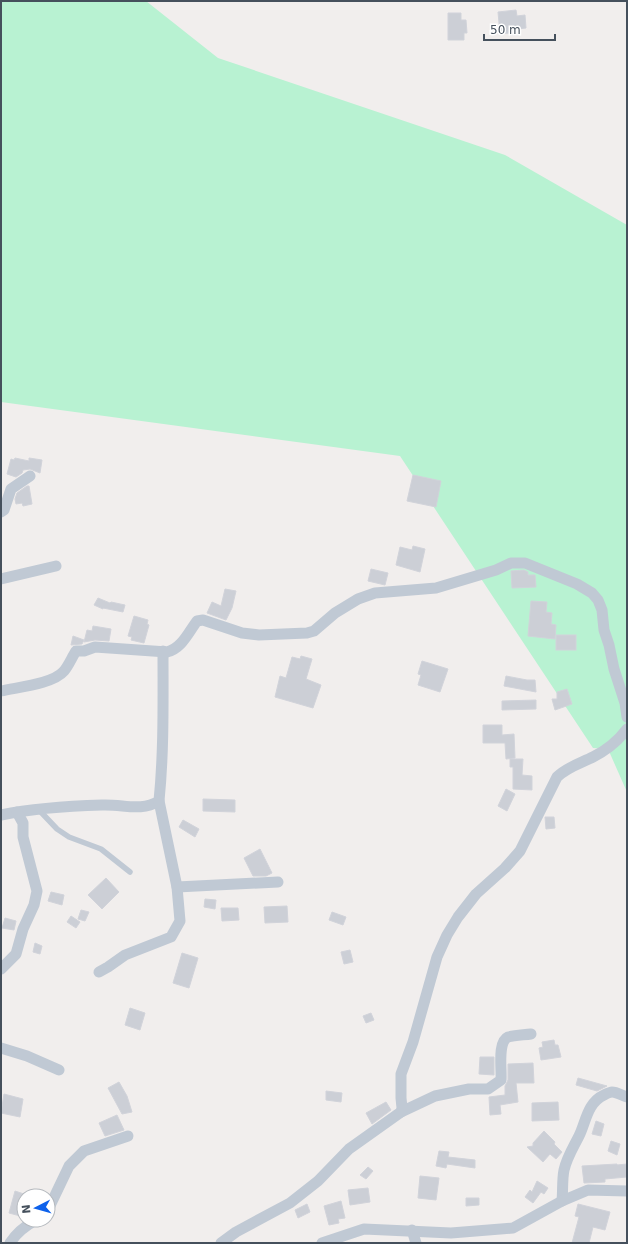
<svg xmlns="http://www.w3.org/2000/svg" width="628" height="1244" viewBox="0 0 628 1244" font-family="'DejaVu Sans',sans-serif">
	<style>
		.green { fill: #b8f2d2 }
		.building { fill: #cccfd6; stroke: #d1d3da }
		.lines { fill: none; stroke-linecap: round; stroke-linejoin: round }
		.service { stroke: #c0c9d4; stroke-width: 5.5 }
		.minor { stroke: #c0c9d4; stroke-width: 11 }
	</style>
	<rect width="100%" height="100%" fill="#f1eeed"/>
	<polygon class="green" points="1,1 146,1 218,58 505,155 627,225 627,792 608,749 593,748 400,456 1,402"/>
	<g class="building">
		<polygon points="516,10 517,16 525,15 526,28 518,29 519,35 510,35 510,33 500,34 498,12"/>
		<polygon points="448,13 461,13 461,20 466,20 467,33 464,33 464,40 448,40"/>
		<polygon points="15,458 29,461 29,458 42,460 40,473 30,469 23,470 22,473 16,477 7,474 11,459 14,460"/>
		<polygon points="413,475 441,481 436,507 407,501"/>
		<polygon points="27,486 29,486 32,504 23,506 22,503 16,504 15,499 17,493"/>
		<polygon points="413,546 425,549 420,572 396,565 400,547 412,550"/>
		<polygon points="371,569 388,573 385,585 368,581"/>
		<polygon points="524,570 528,572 528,575 535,575 536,587 512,588 511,571"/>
		<polygon points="225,589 236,591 232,608 226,620 207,613 212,602 221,606"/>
		<polygon points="98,598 110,603 111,602 125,605 123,612 103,608 103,609 94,605"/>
		<polygon points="531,601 547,602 546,612 552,613 551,624 556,625 555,639 528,636"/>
		<polygon points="134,616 148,620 147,624 149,625 144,643 131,640 132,637 128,636"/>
		<polygon points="93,626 111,629 109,641 95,640 84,642 87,630 92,631"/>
		<rect x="556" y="635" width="20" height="15"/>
		<polygon points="73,636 84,640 82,644 71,645"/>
		<polygon points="301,656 312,659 306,679 321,685 313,708 275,697 280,676 286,678 292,657 300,659"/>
		<polygon points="422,661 448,669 440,692 418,685 421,675 418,674"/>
		<polygon points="506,676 527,680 535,680 536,692 504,686"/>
		<polygon points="567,689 572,704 555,710 552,699 557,699 557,692"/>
		<polygon points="536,700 536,709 502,710 502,701"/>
		<polygon points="483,725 502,725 502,735 514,734 515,758 506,759 505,743 483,743"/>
		<polygon points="510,759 523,759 522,775 532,776 532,790 513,789 513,767 510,767"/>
		<polygon points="506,789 515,794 507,811 498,806"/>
		<polygon points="203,799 235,800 235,812 203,811"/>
		<polygon points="545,817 554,817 555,828 546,829"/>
		<polygon points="183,820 199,829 195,837 179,827"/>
		<polygon points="260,849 272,873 266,876 253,876 244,858"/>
		<polygon points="106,878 119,892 102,909 88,895"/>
		<polygon points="51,892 64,895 62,905 48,901"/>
		<polygon points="205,899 216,900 215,909 204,907"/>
		<polygon points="287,906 288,922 265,923 264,907"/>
		<polygon points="221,908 238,908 239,920 222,921"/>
		<polygon points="81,910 89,912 85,921 78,919"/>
		<polygon points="332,912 346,917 343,925 329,920"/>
		<polygon points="71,916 80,922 76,928 67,922"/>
		<polygon points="5,918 16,921 14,930 2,928"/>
		<polygon points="35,943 42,946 40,954 33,952"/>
		<polygon points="350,950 353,962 344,964 341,952"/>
		<polygon points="182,953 198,958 189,988 173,983"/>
		<polygon points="130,1008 145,1013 140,1030 125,1025"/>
		<polygon points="371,1013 374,1020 366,1023 363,1016"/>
		<polygon points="554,1040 555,1045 558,1045 561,1057 541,1060 539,1048 543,1047 542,1042"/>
		<polygon points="480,1057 494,1057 494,1075 479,1074"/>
		<polygon points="533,1063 534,1083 516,1083 518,1102 500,1105 501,1114 490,1115 489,1097 505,1095 505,1086 508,1080 508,1064"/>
		<polygon points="578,1078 607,1086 597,1091 576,1085"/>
		<polygon points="119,1082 127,1096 132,1112 122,1114 108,1088"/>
		<polygon points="326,1091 342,1093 341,1102 326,1100"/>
		<polygon points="4,1094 23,1099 20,1117 1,1113"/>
		<polygon points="386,1102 391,1110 372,1124 366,1113"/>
		<polygon points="558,1102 559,1120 532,1121 532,1103"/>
		<polygon points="117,1115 124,1130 105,1136 99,1123"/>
		<polygon points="596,1121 604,1124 601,1136 592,1134"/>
		<polygon points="544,1131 555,1142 554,1144 562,1152 556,1159 550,1154 543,1162 527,1147 533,1146 533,1143"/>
		<polygon points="611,1141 620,1144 617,1155 608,1151"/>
		<polygon points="439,1151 449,1152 448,1157 475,1160 475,1168 447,1164 446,1168 436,1166"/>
		<polygon points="617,1164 617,1165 627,1164 627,1177 605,1179 605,1182 584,1183 582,1166"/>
		<polygon points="368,1167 373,1171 366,1179 360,1175"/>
		<polygon points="420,1176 439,1178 436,1200 418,1198"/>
		<polygon points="537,1181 548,1188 544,1194 541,1192 533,1203 525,1197 530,1190 532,1192"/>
		<polygon points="368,1188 370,1202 350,1205 348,1190"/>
		<polygon points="15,1191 24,1194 24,1217 9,1213"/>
		<polygon points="466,1198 479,1198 479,1205 466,1206"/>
		<polygon points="341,1201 345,1218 338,1219 339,1223 329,1225 324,1206"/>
		<polygon points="307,1204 310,1212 298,1218 295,1210"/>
		<polygon points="578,1204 610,1212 605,1230 593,1227 589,1243 572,1243 579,1217 575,1216"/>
	</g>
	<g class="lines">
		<polyline class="service" points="39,810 57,829 69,837 101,849 130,872"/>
		<g class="minor">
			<polyline points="1,512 4,510 11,489 30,476"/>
			<polyline points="1,579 56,566"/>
			<path d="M1,691C18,687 53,684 64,671C69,665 72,657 76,651H84L95,647L167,652C182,648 188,633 197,621L203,620L242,633L259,635L307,633L314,631L335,613L358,599L375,593L436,588L496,570L511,563H525L577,584L592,593L598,600L602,610L604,630L609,645L614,669L625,703L627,717"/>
			<path d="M1,815C35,808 68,806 102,805C124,804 140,812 159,801C164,751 163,701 163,651"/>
			<polyline points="177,887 278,882"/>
			<polyline points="1,969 16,954 23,929 34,905 37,891 23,837 23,823 17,812"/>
			<polyline points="99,972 108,967 125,955 171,937 180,921 177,887 159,801"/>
			<polyline points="1,1048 27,1056 59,1070"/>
			<path d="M401,1112L435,1096L469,1089H488L501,1080C502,1070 497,1042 508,1037C515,1035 524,1035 531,1034"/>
			<path d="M562,1201C563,1191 562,1180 564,1170C567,1157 573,1148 579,1136C586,1122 587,1103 604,1095C606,1094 610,1092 612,1092C617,1092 623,1096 627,1097"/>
			<polyline points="48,1210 69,1166 84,1151 128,1136"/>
			<polyline points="412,1230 416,1243"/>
			<path d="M10,1243C17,1232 25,1226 36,1220"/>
			<path d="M221,1243L236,1232L290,1203L318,1181L349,1149L401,1112L402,1108L401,1098V1074L413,1042L437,957L447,935L458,917L476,894L505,868L520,851L557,777C567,767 581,763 593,757C607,750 618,741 627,729"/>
			<polyline points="322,1243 364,1229 451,1233 513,1228 562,1201 588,1190 627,1191"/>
		</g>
	</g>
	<rect width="628" height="1244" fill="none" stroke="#45505c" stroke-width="4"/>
	<g transform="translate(36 1208) rotate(264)"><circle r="19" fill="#ffffff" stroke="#b5b9be"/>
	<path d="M0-3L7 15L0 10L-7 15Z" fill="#0d61eb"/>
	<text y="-6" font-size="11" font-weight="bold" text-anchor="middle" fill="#45505c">N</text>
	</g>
	<path d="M484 34v6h71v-6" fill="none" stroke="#45505c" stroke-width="2"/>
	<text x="490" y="34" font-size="12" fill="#45505c" stroke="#ffffff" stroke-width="3" paint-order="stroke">50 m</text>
</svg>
